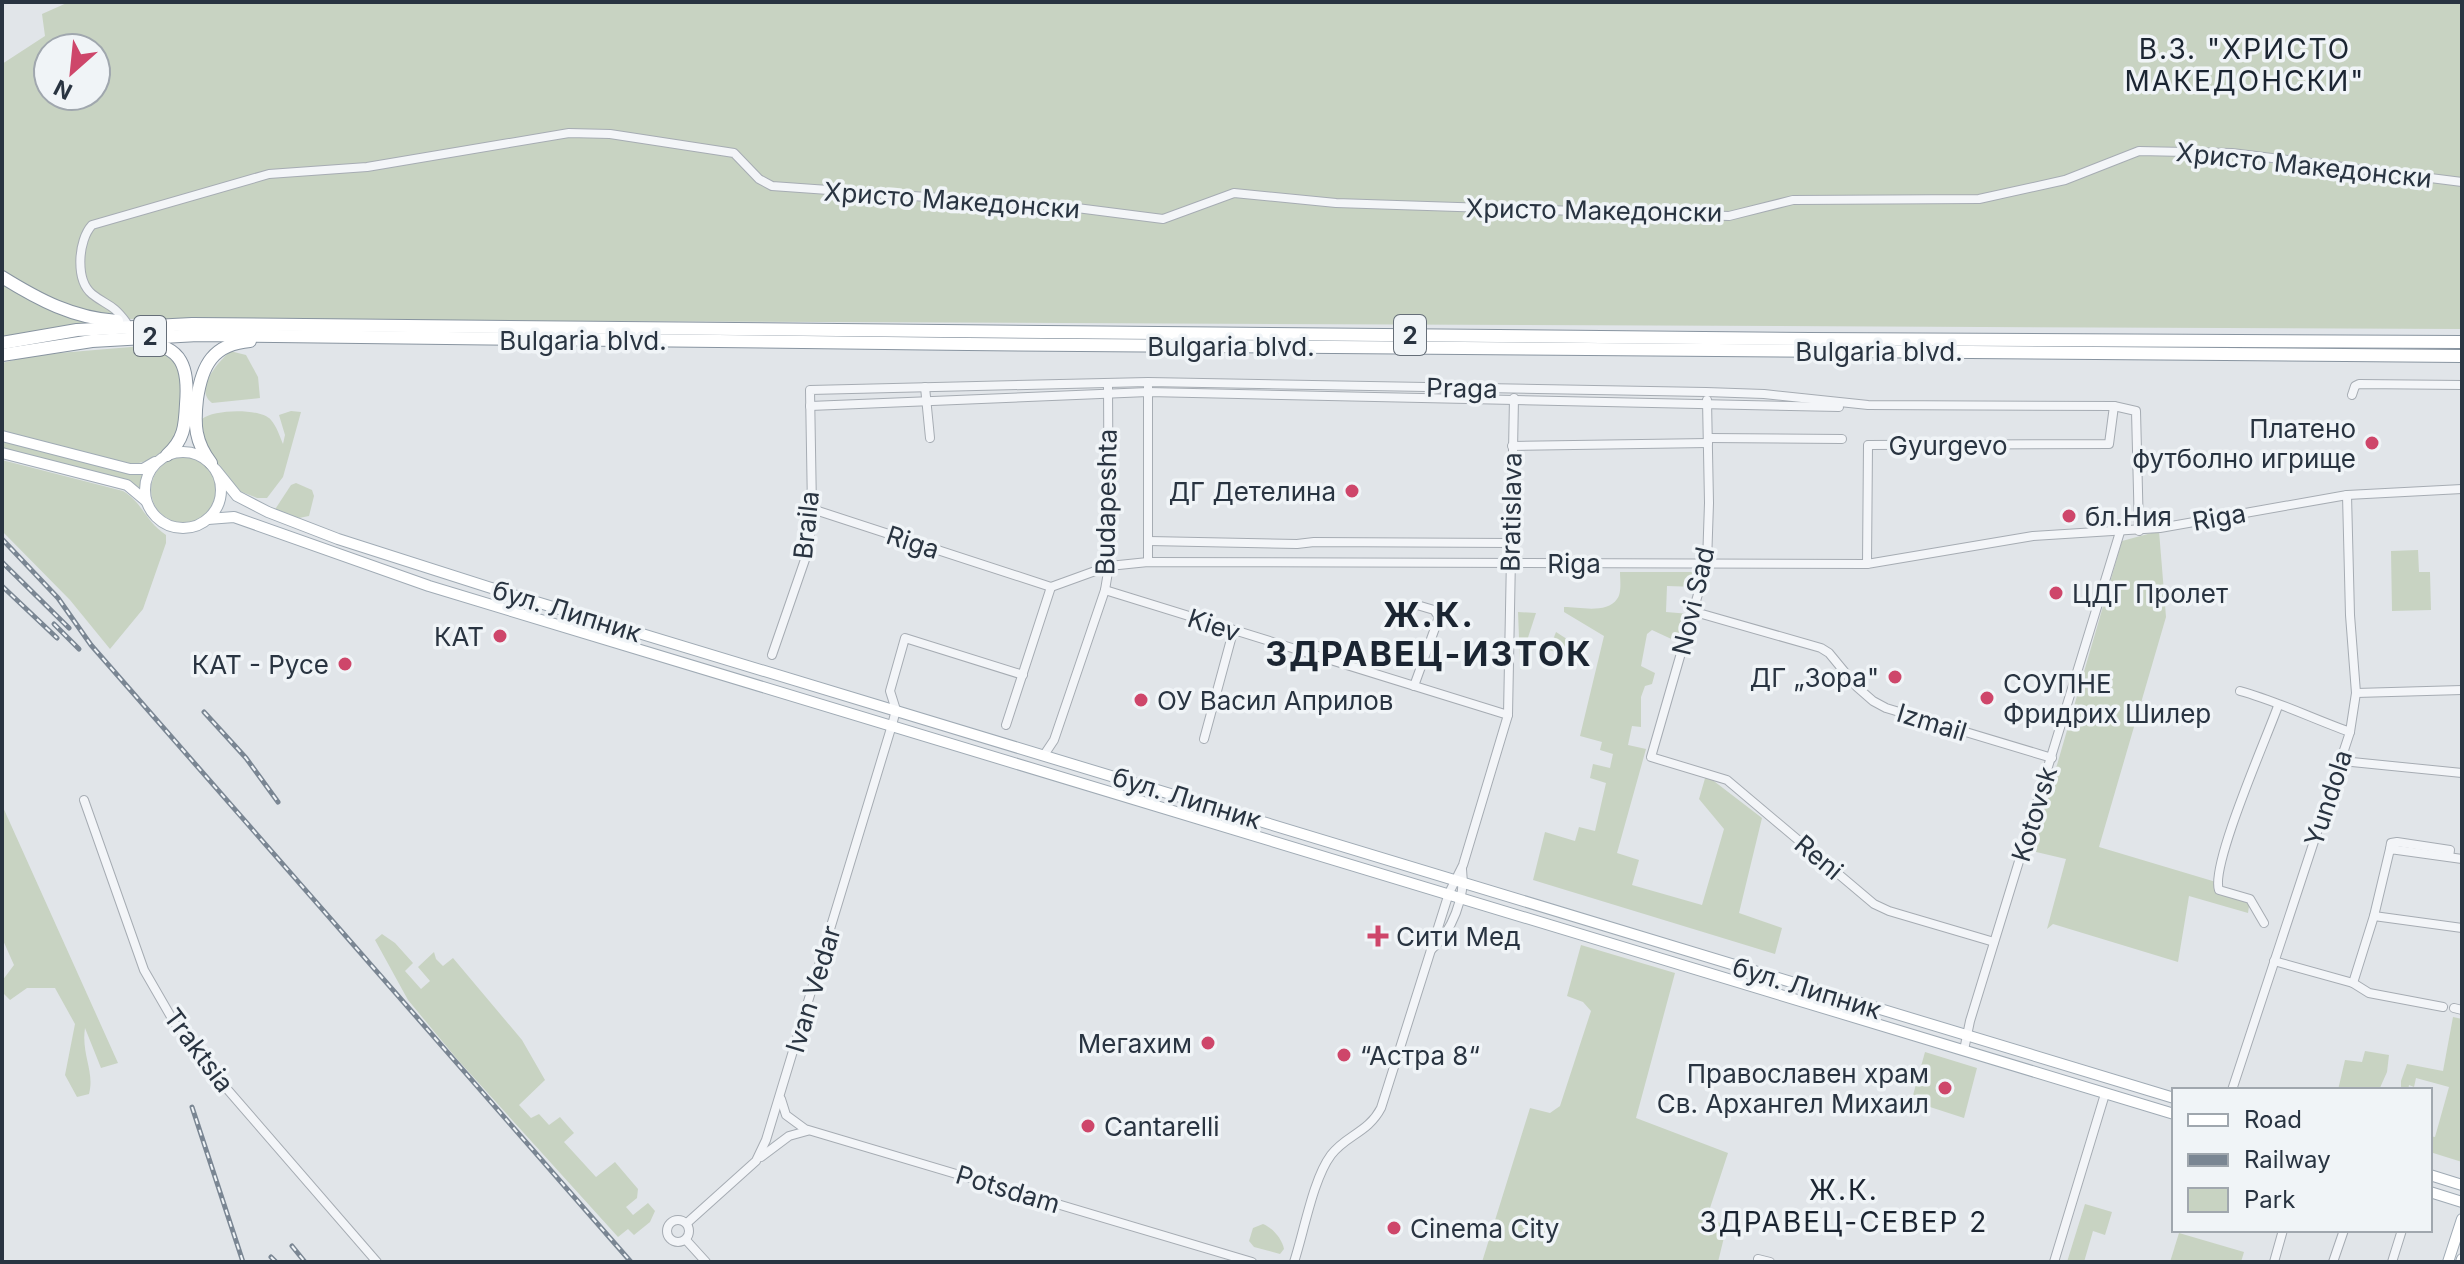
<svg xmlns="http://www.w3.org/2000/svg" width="2464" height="1264" viewBox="0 0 2464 1264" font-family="Inter,sans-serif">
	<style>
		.green { fill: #c8d3c2; fill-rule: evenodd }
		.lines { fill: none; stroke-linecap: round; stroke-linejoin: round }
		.minor-casing { stroke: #a6acb3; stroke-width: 10 }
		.major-casing { stroke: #a0abb5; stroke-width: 12 }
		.highway-casing { stroke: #8894a0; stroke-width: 14 }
		.minor { stroke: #f3f5f8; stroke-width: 8 }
		.major { stroke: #fff; stroke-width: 10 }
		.highway { stroke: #fff; stroke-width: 12 }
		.rail-casing { stroke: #7a8693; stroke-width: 5 }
		.rail { stroke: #f0f4f7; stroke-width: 2; stroke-dasharray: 6; stroke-linecap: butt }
		.poi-dot { fill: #ce466a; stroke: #f0f4f7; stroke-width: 3 }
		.labels { text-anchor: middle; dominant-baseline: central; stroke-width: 7; stroke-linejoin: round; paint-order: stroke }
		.shield { fill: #f0f4f7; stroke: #656e78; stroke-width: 2 }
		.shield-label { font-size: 24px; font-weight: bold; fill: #293441 }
		.street-label { font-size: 26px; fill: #293441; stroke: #f0f4f7 }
		.poi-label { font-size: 26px; fill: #293441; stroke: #f0f4f7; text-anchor: start }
		.neighbourhood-label { font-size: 28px; letter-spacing: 2px; fill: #1b2532; stroke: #f0f4f7 }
		.district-label { font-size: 34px; font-weight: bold; letter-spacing: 2px; fill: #1b2532; stroke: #f0f4f7 }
	</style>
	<rect width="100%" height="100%" fill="#e1e5e9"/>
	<g class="green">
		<path d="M69,2H2462V329L117,319L65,307L2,273V64L45,36L42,14ZM48,48H96V96H48Z"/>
		<polygon points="2,284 56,313 92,325 2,338"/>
		<path d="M143,346C196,355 183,403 175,443C160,453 146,466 128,463L2,432V363L35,355Z"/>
		<path d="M230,351L246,355L258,377L260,398L212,403C193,389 219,362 230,351Z"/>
		<path d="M291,411L301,412L283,477L267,498H257L239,491L205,447L202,419C214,409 261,408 271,420C277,427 280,437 283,444L285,435L279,415Z"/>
		<polygon points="2,441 143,474 140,488 133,484 2,450"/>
		<circle cx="184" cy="490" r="33"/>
		<path d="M2,460L123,491C143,503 145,521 166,535V543L143,609L110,649L70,600L2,531Z"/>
		<polygon points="296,483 312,490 314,496 309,516 299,518 274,511 291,485"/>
		<polygon points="2159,531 2166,617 2099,847 2216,882 2219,890 2250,899 2248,913 2189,896 2178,962 2053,924 2047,929 2066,859 2032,851 2122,541"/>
		<polygon points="2418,550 2419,572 2430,572 2431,610 2392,611 2391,551"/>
		<path d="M1620,572H1700L1698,587L1667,586L1666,612L1690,614L1680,643L1652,630L1647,634L1641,666L1655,673L1652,684L1645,686L1641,697V727L1632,726L1628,745L1646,749L1617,853L1639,860L1632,885L1702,905L1724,829L1699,799L1706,775L1762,818L1739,913L1782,928L1775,954L1533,880L1545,832L1575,841L1579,827L1595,831L1606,783L1590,778L1593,764L1610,768L1613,754L1600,750L1602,742L1580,736L1604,636L1564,612V607C1579,607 1607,614 1617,599C1622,593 1620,579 1620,572Z"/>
		<polygon points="1518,612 1536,613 1520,662"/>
		<polygon points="1556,632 1573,643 1577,649 1574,658 1549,650"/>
		<path d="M2,805L118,1063L101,1068L85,1028C81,1054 95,1072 89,1094L77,1097L65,1075L75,1024L55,988H27L10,1000L2,992V981L14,965L2,938Z"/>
		<polygon points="382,934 395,943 413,963 405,971 421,989 430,981 418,967 434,952 436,959 443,966 453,958 522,1040 545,1080 519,1105 531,1118 539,1114 549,1125 560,1117 574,1133 564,1142 596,1177 615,1162 638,1189 637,1198 626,1207 633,1215 648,1203 655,1211 650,1222 634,1235 628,1229 618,1237 457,1059 408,1000 375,940"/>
		<polygon points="1581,945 1675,973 1636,1118 1728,1153 1709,1211 1714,1221 1727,1225 1718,1262 1482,1262 1530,1108 1550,1113 1560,1106 1591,1011 1583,1002 1567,996"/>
		<polygon points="2453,1017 2462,1019 2462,1162 2430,1152 2430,1136 2435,1137 2449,1087 2416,1078 2414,1087 2409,1085 2408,1090 2401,1090 2401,1081 2407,1064 2443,1071"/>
		<polygon points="2365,1051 2389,1055 2387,1072 2379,1090 2338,1090 2345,1060 2362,1062"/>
		<polygon points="1925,1052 1977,1068 1964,1118 1930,1107 1928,1111 1910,1106"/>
		<polygon points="2085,1204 2112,1212 2105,1235 2093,1231 2084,1262 2067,1262"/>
		<path d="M1263,1224C1273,1228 1282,1239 1284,1249L1280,1254L1254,1247L1249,1241L1253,1228Z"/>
		<polygon points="2179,1233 2244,1252 2241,1262 2170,1262"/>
	</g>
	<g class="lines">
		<g class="minor-casing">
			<g id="minor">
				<path d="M126,322C112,303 107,306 92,294C75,280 78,240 92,225L269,174L367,167L569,133L610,134L734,153L759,179L772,186L1069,207L1163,219L1234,193L1336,203L1729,216L1793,200L1979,199L2065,180L2139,151L2232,153L2462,182"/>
				<polyline points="925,387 930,438"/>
				<polyline points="1148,387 1148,562"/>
				<polyline points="2352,395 2355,386 2359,384 2462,385"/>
				<polyline points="1707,400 1709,503 1707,563 1651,757 1727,780 1874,904 1889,911 1994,942"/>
				<polyline points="810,406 1148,392 1839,407"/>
				<polyline points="1708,438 1842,439"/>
				<polyline points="1512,446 1708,443"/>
				<polyline points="812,509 1051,587 1109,566 1148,562 1867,564 2033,536 2160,528 2347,495 2462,489"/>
				<polyline points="1149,541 1297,544 1314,542 1510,543"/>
				<polyline points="1867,564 1868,445 2109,444 2114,406"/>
				<polyline points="1105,590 1508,715"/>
				<polyline points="1695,612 1821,648 1829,653 1857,687 1873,701 1886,708 2052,758"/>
				<polyline points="772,655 809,548 812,509 810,390 1148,382 1706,392 1764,394 1868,405 2114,406 2136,411 2139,531"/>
				<polyline points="1414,686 1439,617 1434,610 1417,605"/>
				<path d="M2240,691C2277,701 2313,719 2350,732"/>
				<polyline points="2356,693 2462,690"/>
				<polyline points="1006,725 1051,587"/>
				<polyline points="1204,739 1233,632"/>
				<polyline points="1044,755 1054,740 1105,590 1109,566 1108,387"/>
				<polyline points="2342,761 2462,773"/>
				<polyline points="84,800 144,970 174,1022 201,1059 377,1262"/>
				<polyline points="2390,849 2391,843 2397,842 2450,850 2449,857"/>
				<polyline points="2374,916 2390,849 2462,859"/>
				<path d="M2264,923L2250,899L2219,890C2210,866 2267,737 2278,706"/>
				<path d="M1431,950C1452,932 1466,896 1462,869"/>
				<polyline points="2274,961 2353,983 2369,993 2443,1007"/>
				<polyline points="2353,983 2374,916 2462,928"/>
				<polyline points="2454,1008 2462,1010"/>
				<polyline points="1964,1050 1970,1021 2120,532"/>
				<polyline points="2232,1090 2350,732 2356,693 2350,615 2347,495"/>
				<polyline points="781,1099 786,1115 805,1129 1252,1262"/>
				<polyline points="761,1157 789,1136 807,1131"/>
				<circle cx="678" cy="1231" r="11"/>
				<polyline points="687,1223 756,1161 766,1140 892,725 896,710 890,691 905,638 1023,675"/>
				<polyline points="686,1240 706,1262"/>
				<polyline points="1758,1259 1770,1262"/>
				<path d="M1294,1262C1304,1232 1313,1179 1331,1155C1346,1135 1368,1133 1381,1108L1449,893L1463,865L1508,715L1514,398"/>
				<polyline points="2054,1262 2105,1094"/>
				<polyline points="2274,1262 2283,1230"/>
				<polyline points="2333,1262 2344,1230"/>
				<polyline points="2392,1262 2402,1230"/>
			</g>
		</g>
		<g class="major-casing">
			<g id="major">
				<polyline points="2,436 130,469 143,469 155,462"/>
				<circle cx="183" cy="490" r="38"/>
				<polyline points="2,453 127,485 146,501"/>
				<polyline points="216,470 237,496 268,512 338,539 510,594 2174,1098"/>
				<polyline points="208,519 234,517 429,586 2174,1114"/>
				<polyline points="2430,1175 2462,1185"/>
				<polyline points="2430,1192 2462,1202"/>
				<polyline points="2448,1262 2462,1219"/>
				<polyline points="2461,1262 2462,1259"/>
			</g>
		</g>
		<g class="highway-casing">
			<g id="highway">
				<path d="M2,277C39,300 73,318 117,321"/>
				<polyline points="2,343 77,330 192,324 1810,339 2462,342"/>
				<path d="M143,343C183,345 189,369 186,404C185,426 184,440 167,455"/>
				<polyline points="2,355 92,341 198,335 967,344 2462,356"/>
				<path d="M211,463C195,442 194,425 197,399C202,365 213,344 250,341"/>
			</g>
		</g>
		<use href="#minor" class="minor"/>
		<use href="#major" class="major"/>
		<use href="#highway" class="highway"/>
		<g class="rail-casing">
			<g id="rail">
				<polyline points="2,539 58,598 91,645 631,1262"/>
				<polyline points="2,562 69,628"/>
				<polyline points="2,586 57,638"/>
				<polyline points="54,624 79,649"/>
				<polyline points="204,712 246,758 278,802"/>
				<polyline points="192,1107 243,1262"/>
				<polyline points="292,1246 305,1262"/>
				<polyline points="271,1257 276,1262"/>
			</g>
		</g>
		<use href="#rail" class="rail"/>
	</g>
	<g class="poi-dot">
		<circle cx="2372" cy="443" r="8"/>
		<circle cx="1352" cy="491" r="8"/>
		<circle cx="2069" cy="516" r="8"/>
		<circle cx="2056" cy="593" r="8"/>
		<circle cx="500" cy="636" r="8"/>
		<circle cx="345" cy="664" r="8"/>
		<circle cx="1895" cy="677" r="8"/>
		<circle cx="1987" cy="698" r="8"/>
		<circle cx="1141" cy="700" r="8"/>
		<path d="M1374 924h8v8h8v8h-8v8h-8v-8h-8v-8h8z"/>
		<circle cx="1208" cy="1043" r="8"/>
		<circle cx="1344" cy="1055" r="8"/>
		<circle cx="1945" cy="1088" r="8"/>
		<circle cx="1088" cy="1126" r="8"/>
		<circle cx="1394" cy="1228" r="8"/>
	</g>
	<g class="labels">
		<g class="shield">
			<rect x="1394" y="315" width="32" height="40" rx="6"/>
			<rect x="134" y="316" width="32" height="40" rx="6"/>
		</g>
		<g class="shield-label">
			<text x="1410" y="335">2</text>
			<text x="150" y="336">2</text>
		</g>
		<g class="street-label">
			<text transform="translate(2304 165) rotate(6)">Христо Македонски</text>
			<text transform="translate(952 200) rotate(4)">Христо Македонски</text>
			<text transform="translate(1594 210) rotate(1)">Христо Македонски</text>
			<text x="583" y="340">Bulgaria blvd.</text>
			<text x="1231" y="346">Bulgaria blvd.</text>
			<text x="1879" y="351">Bulgaria blvd.</text>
			<text transform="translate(1462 388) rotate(1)">Praga</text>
			<text x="1948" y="445">Gyurgevo</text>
			<text transform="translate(1106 502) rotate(-89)">Budapeshta</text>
			<text transform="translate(1511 512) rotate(-89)">Bratislava</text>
			<text transform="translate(2219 517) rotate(-10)">Riga</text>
			<text transform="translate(806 525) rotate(-84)">Braila</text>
			<text transform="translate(913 542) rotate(18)">Riga</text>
			<text x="1574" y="563">Riga</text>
			<text transform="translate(1693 601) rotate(-77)">Novi Sad</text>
			<text transform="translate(567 611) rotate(17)">бул. Липник</text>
			<text transform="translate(1214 625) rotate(18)">Kiev</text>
			<text transform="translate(1932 722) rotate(17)">Izmail</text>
			<text transform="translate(1187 798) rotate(17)">бул. Липник</text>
			<text transform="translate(2328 798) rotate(-72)">Yundola</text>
			<text transform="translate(2034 814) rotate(-73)">Kotovsk</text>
			<text transform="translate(1819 857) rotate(40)">Reni</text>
			<text transform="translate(1807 988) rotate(17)">бул. Липник</text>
			<text transform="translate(813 989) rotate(-73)">Ivan Vedar</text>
			<text transform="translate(199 1050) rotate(53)">Traktsia</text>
			<text transform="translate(1008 1189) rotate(17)">Potsdam</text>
		</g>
		<g class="poi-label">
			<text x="2356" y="428" text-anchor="end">Платено<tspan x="2356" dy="30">футболно игрище</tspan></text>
			<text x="1336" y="491" text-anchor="end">ДГ Детелина</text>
			<text x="2085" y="516">бл.Ния</text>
			<text x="2072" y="593">ЦДГ Пролет</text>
			<text x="484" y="636" text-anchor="end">КАТ</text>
			<text x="329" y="664" text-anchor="end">КАТ - Русе</text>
			<text x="1879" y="677" text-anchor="end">ДГ „Зора"</text>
			<text x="2003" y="683">СОУПНЕ<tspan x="2003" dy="30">Фридрих Шилер</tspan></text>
			<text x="1157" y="700">ОУ Васил Априлов</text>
			<text x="1396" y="936">Сити Мед</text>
			<text x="1192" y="1043" text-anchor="end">Мегахим</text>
			<text x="1360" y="1055">“Астра 8“</text>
			<text x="1929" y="1073" text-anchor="end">Православен храм<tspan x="1929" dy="30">Св. Архангел Михаил</tspan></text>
			<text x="1104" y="1126">Cantarelli</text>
			<text x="1410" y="1228">Cinema City</text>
		</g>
		<g class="neighbourhood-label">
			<text x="2245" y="49">В.З. "ХРИСТО<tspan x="2245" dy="32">МАКЕДОНСКИ"</tspan></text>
			<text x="1844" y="1190">Ж.К.<tspan x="1844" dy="32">ЗДРАВЕЦ-СЕВЕР 2</tspan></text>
		</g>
		<g class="district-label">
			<text x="1429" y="614">Ж.К.<tspan x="1429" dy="39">ЗДРАВЕЦ-ИЗТОК</tspan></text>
		</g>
	</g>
	<rect width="2464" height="1264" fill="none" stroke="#293441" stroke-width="8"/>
	<rect x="2172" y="1088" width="260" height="144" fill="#f0f4f7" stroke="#a0a7ae" stroke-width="2"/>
	<rect x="2188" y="1114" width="40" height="12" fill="#ffffff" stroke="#a0a7ae" stroke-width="2"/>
	<text x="2244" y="1128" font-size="24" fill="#293441">Road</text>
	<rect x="2188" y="1154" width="40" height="12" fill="#7a8693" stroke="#a0a7ae" stroke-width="2"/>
	<text x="2244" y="1168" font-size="24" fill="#293441">Railway</text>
	<rect x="2188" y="1188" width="40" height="24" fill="#c8d3c2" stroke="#a0a7ae" stroke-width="2"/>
	<text x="2244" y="1208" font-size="24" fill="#293441">Park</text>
	<g transform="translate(72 72) rotate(207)"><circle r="38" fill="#f0f4f7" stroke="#a0a7ae" stroke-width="2"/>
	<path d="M0-6L14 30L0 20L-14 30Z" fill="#ce466a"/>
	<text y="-12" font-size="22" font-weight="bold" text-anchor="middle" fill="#293441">N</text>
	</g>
</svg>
